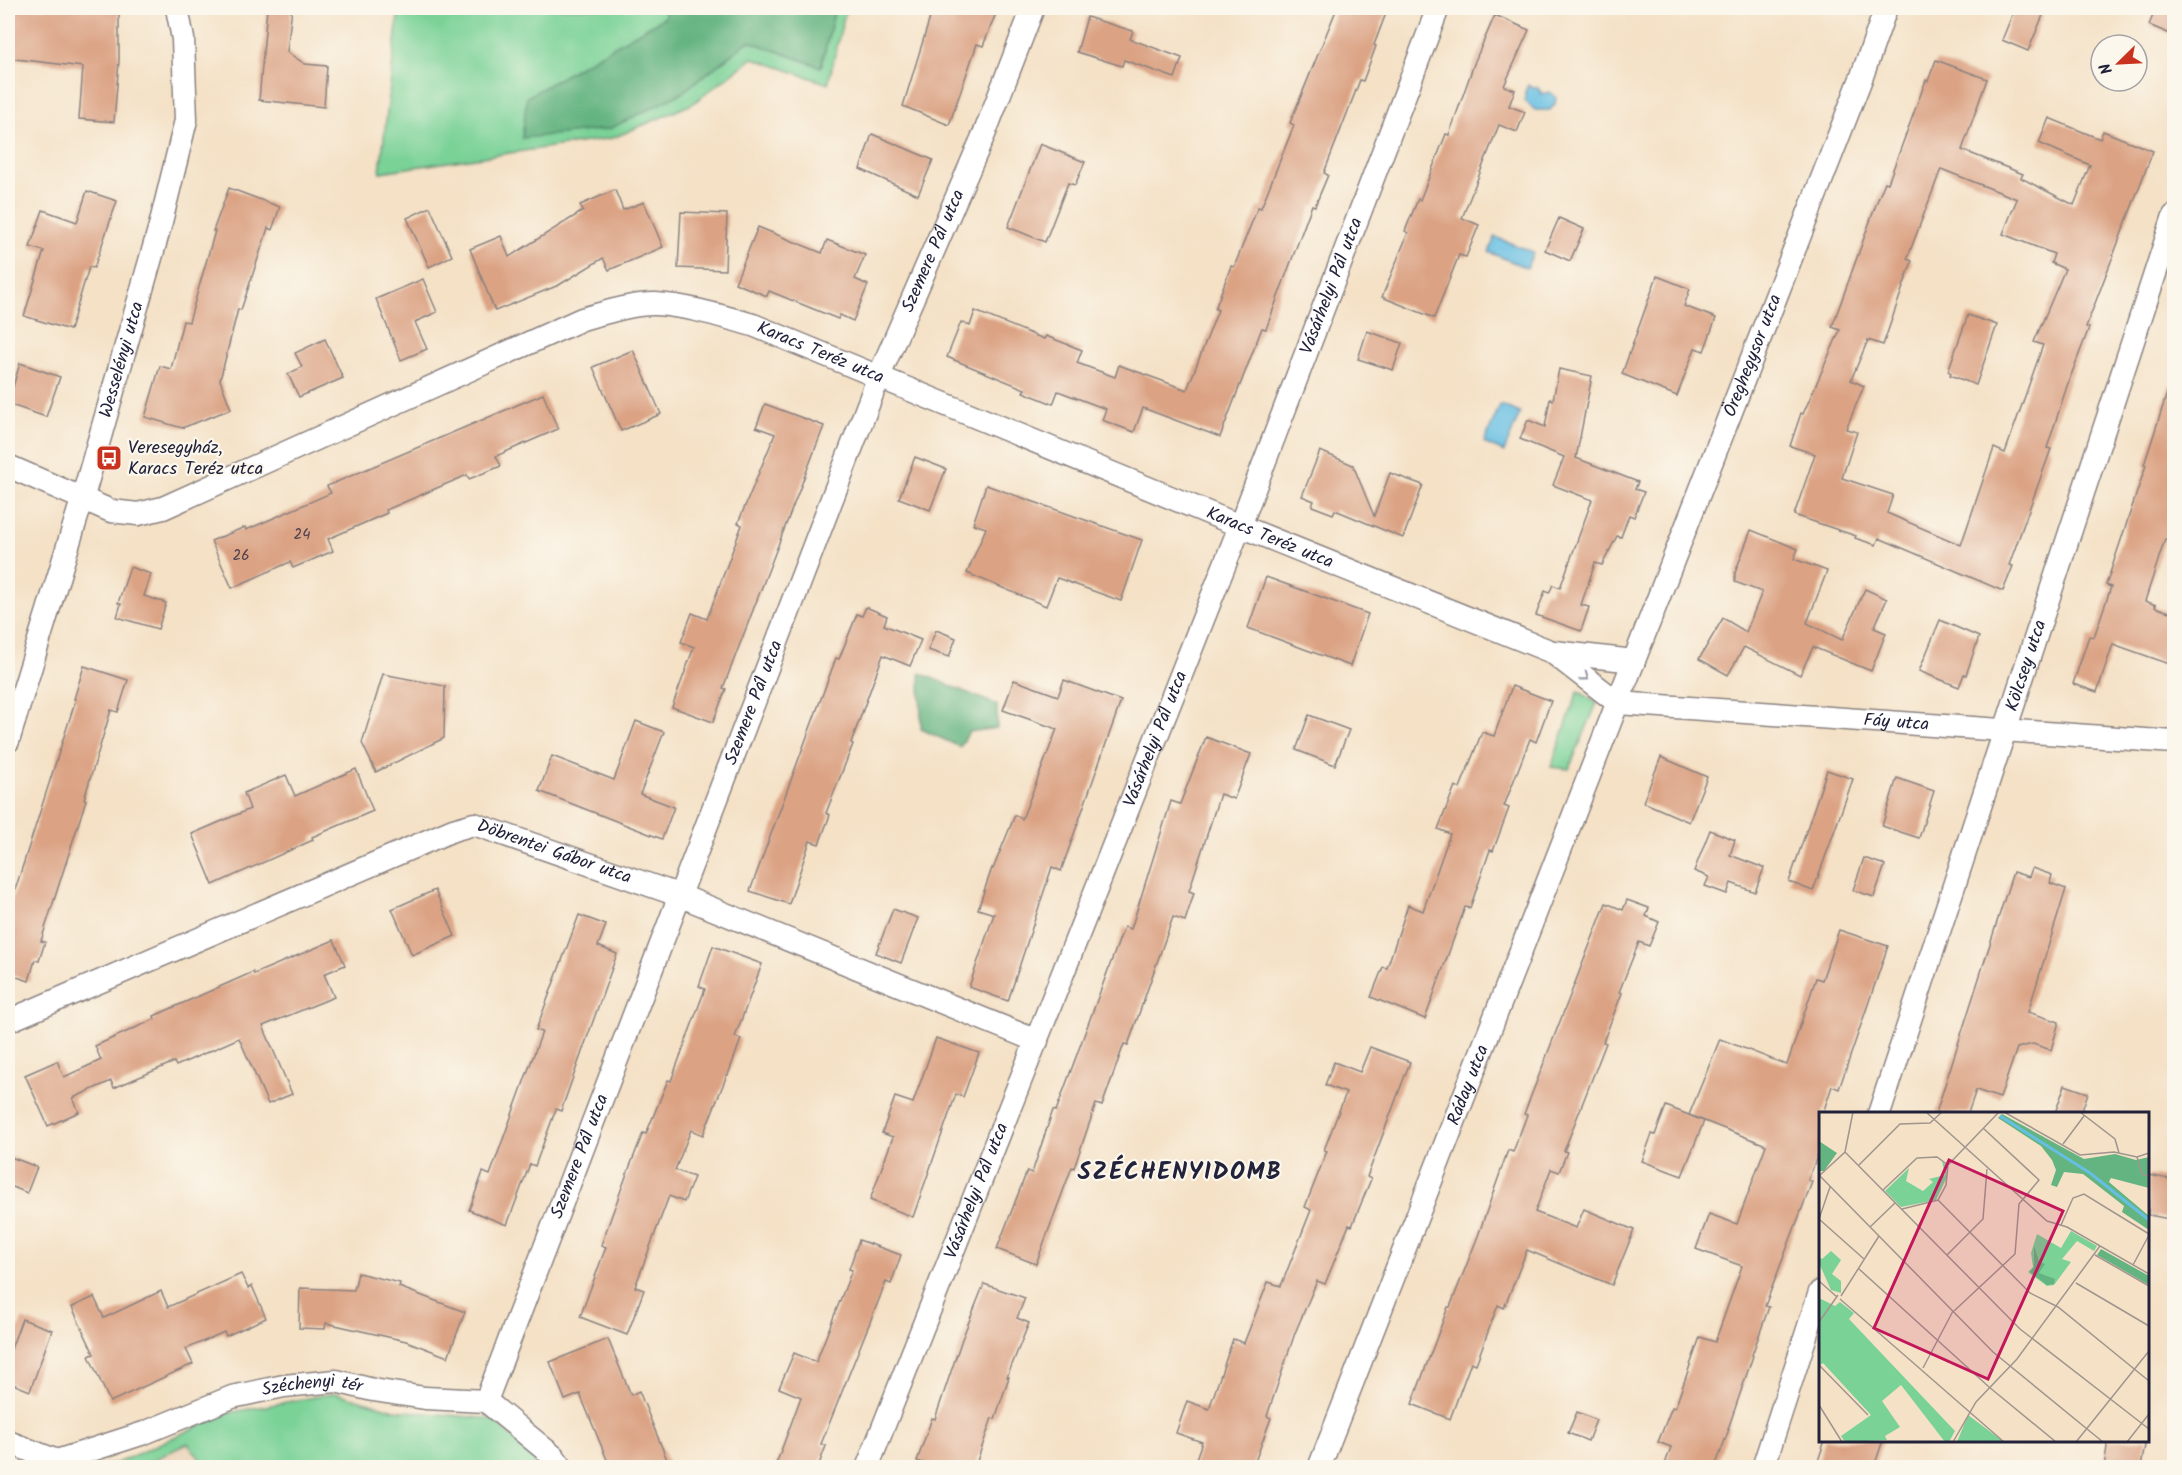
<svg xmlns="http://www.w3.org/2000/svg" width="2182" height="1475" viewBox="0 0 2182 1475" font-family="Kalam,sans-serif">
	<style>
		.built { fill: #ebd2b8 }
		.green { fill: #7ad297; stroke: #4e7a69; stroke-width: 1.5 }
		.forest { fill: #63b480; stroke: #426b5e; stroke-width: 1.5 }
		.water { fill: #66bfe3; stroke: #44708f; stroke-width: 1.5 }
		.building { fill: #dba384; fill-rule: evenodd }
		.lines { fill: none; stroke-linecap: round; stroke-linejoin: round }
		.street-casing { stroke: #8b8280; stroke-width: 25 }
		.street { stroke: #fff; stroke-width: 22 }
		.oneway { stroke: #9c9ca7 }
		.labels { text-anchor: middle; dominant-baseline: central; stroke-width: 4.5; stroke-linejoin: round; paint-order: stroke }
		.number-label { font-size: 15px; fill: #50424d }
		.street-label { font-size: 18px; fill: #22223b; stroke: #fbf7ec }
		.poi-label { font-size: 18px; fill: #22223b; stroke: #fbf7ec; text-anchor: start }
		.district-label { font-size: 24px; font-weight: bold; letter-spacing: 1.5px; fill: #22223b; stroke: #fbf7ec }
		.inset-river { fill: none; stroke: #66bfe3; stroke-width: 3 }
		.inset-road { fill: none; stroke: #a0958e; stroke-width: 1.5 }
		.view { fill: #c2185b; fill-opacity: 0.15; stroke: #c2185b; stroke-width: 3 }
		.inset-edge { fill: none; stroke: #22223b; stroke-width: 3 }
	</style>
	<rect width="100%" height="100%" fill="#fbf7ec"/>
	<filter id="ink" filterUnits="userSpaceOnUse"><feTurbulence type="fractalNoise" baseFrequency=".0167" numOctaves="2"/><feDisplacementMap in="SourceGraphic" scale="12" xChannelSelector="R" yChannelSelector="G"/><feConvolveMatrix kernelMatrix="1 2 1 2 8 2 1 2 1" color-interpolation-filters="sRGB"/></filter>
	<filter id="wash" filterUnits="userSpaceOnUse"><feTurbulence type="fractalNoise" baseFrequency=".008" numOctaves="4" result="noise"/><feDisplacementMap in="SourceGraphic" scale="24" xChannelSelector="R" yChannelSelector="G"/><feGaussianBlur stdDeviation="1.35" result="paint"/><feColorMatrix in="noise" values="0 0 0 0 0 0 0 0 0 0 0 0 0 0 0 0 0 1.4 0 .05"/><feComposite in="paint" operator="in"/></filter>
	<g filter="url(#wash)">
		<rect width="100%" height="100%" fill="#f4e1c6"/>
		<polygon class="built" points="188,1443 206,1467 139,1468"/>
		<g class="green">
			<polygon points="399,8 665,8 680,94 749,41 821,67 835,8 846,8 828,84 753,58 692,104 613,138 380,172"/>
			<polygon points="1578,691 1597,703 1569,769 1551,767"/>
			<polygon points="335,1393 395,1410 492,1419 540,1461 544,1467 206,1467 188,1443 139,1467 79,1468 115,1464 227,1413"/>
		</g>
		<g class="forest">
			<polygon points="665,8 835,8 821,67 749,41 680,94 609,129 522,138 527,97 665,17"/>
			<polygon points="920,673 997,705 997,728 969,732 960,747 921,729"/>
		</g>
		<g class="water">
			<polygon points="1528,85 1538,88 1542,94 1549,92 1556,97 1555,104 1550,110 1535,110 1525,101 1525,92"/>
			<polygon points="1495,237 1533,252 1527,268 1489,252"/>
			<polygon points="1500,405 1520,413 1504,452 1484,443"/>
		</g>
		<g id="blocks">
			<g class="building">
				<polygon points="8,8 119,8 119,61 114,122 79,119 83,67 8,58"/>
				<polygon points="267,8 292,8 287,52 305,64 327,66 324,107 259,100"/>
				<polygon points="933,8 998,8 983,46 977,44 949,125 903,106"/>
				<polygon points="1337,8 1388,8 1374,45 1376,46 1363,81 1360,80 1324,173 1328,175 1315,206 1312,205 1266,329 1262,328 1220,437 1143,408 1134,432 1102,420 1106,409 1058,391 1053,404 1023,392 1025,389 947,357 961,322 970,326 975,311 1044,339 1046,336 1082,350 1077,363 1115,377 1119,365 1187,390 1218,310 1215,309 1231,266 1234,267 1258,207 1261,208 1294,125 1290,123"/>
				<polygon points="2015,8 2046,8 2028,51 2002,40"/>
				<polygon points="2156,8 2175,8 2175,36 2149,25"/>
				<polygon points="1495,15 1529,30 1504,86 1515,90 1509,106 1525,112 1517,132 1499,125 1462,218 1479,225 1466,257 1459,255 1434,318 1382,297 1408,233 1405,231 1418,199 1420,200 1446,134 1449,135 1475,61"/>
				<polygon points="1087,17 1133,31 1130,39 1182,58 1175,78 1124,60 1122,66 1077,52"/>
				<path d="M1936,60L1987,79L1962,150L2023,174L2021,178L2074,205L2090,165L2039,143L2049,118L2100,139L2103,131L2153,151L2086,327L2089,328L2067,386L2047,448L2051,449L2009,565L2013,566L2003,591L1879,538L1876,545L1855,538L1856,536L1794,515L1815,454L1790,446L1801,413L1803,414L1840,330L1832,327L1878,199L1885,182L1888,183L1926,80L1928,81ZM1941,169L2017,199L2003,234L2054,254L2051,263L2065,269L2034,342L2043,345L2005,453L1994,448L1961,545L1887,513L1893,495L1842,478L1857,432L1846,429L1864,386L1851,380L1868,340L1883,345L1912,261L1907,259Z"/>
				<polygon points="872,134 933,160 918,195 860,169"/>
				<polygon points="1040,144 1085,162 1075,185 1068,183 1045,242 1008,227"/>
				<polygon points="229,188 280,207 272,230 268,228 241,310 238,309 220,380 231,409 182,428 145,417 160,366 171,369 183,321 189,322 215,231 213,231"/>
				<polygon points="615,190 623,210 644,202 663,247 609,270 603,258 559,285 495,311 470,249 501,236 509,257 583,211 580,205"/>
				<polygon points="87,191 117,201 94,268 89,267 70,330 24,316 44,251 30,247 43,210 77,222"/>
				<polygon points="430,207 452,256 429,267 407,218"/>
				<polygon points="681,212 727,214 725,270 678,268"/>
				<polygon points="1559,218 1584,229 1570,261 1545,250"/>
				<polygon points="758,227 822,253 827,240 865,255 855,279 868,285 853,321 840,315 838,319 769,291 767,296 735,283"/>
				<polygon points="1657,276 1690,289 1684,306 1716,318 1704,351 1695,348 1677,396 1622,374"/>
				<polygon points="423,279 437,312 415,322 427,349 401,360 376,299"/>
				<polygon points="1968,315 1997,325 1976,385 1950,375 1951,373 1948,371"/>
				<polygon points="1367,331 1402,343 1393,370 1358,359"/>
				<polygon points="325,339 343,378 299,397 288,374 302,367 295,353"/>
				<polygon points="633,350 661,414 621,431 593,367"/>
				<polygon points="20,363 60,377 46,417 8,404"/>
				<polygon points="1559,369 1592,376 1576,458 1638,482 1635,489 1644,492 1634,517 1629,515 1621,537 1617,536 1602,565 1595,563 1581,605 1589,607 1581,631 1536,615 1545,591 1549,593 1553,585 1560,588 1592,500 1553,485 1564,457 1520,439 1528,420 1545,427 1550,399 1553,400"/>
				<polygon points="2170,384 2175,384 2175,527 2170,540 2165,539 2145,601 2156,605 2155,607 2175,614 2175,666 2113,644 2097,692 2073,684 2089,636 2094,637 2111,587 2106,585 2146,465 2144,465"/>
				<polygon points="543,394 558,429 496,456 501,466 469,479 467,475 386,510 387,513 328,539 333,551 293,568 290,562 232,588 211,541 245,527 246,530 331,493 327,486"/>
				<polygon points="765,404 824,426 723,688 726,689 713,722 672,707 694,647 681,642 692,613 707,619 742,525 738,523 775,434 756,427"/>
				<polygon points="1320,451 1353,465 1374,516 1390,473 1423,485 1403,538 1335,510 1333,514 1312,506 1314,501 1302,496"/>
				<polygon points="915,457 946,469 930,510 899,498"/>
				<polygon points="986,485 1142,540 1121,601 1057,578 1046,606 967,573 986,528 973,524"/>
				<polygon points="1751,530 1798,549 1794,559 1827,571 1807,623 1842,640 1865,589 1887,599 1874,628 1886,633 1871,671 1813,647 1800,675 1744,647 1728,675 1699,659 1723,618 1746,632 1762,592 1735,582 1735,573"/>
				<polygon points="130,567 151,574 144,596 166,603 158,629 117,617 121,604 118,603"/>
				<polygon points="1266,577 1368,614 1350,666 1248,628"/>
				<polygon points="866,607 887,616 884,625 921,640 910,666 883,655 851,743 853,744 826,813 830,815 819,844 810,841 789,904 750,891 836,658 839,659 857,614 862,616"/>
				<polygon points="1940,620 1979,637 1966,675 1964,674 1959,687 1919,671"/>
				<polygon points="936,630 956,638 949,657 928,650"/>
				<polygon points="84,666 128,680 118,712 111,710 84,799 86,800 41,941 45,942 39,961 35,960 29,981 8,974 8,912 76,699 74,699"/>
				<polygon points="383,674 445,686 444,738 376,772 362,743"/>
				<polygon points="1014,680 1058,696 1064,680 1121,701 1061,871 1052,867 1008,1001 969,987 994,914 978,909 992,868 993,869 1015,815 1022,819 1057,729 1003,710"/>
				<polygon points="1512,686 1551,701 1536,742 1530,739 1504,806 1509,808 1493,851 1490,850 1470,908 1465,907 1425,1019 1371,997 1383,967 1387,968 1408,905 1423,911 1450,834 1438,829 1455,786 1460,788 1482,732 1494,736"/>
				<polygon points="1309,715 1349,730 1335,765 1296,750"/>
				<polygon points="636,721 664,732 640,794 674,807 662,839 539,791 552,756 614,780"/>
				<polygon points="1206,737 1251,754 1234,799 1220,794 1189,891 1194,893 1185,921 1173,917 1128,1045 1124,1044 1102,1106 1096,1104 1074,1168 1072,1167 1036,1264 997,1249 1027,1171 1032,1173 1053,1110 1056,1111 1124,927 1131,929 1171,801 1180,804"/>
				<polygon points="1661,757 1707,777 1689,822 1643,802"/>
				<polygon points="356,769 373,811 312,837 313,840 213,885 192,834 250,809 244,793 286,775 295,796"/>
				<polygon points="1827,770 1853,779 1813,891 1789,882"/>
				<polygon points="1897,778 1934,791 1919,838 1882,826"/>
				<polygon points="1710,830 1735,840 1730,855 1764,868 1755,892 1731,883 1727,894 1705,886 1709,877 1694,871"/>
				<polygon points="1864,858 1885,865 1874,897 1853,890"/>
				<polygon points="2032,868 2052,875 2050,883 2066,889 2028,1012 2059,1022 2051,1050 2033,1044 2017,1048 2000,1098 1976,1090 1968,1113 1936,1113 2013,872 2029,877"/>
				<polygon points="435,890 455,936 412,955 392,909"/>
				<polygon points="1627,900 1649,908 1646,916 1659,922 1649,946 1639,942 1619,992 1622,993 1603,1042 1606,1043 1564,1151 1567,1152 1559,1172 1551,1169 1535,1212 1576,1228 1584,1209 1634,1230 1612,1285 1527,1250 1504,1308 1498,1305 1476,1364 1471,1362 1450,1419 1412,1404 1448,1307 1450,1307 1478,1236 1508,1150 1513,1152 1527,1115 1524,1114 1606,903 1623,910"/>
				<polygon points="893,909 918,918 901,963 876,953"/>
				<polygon points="579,915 606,925 598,946 617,954 561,1111 556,1109 535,1166 530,1164 507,1225 469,1210 483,1172 490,1175 542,1032 536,1030"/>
				<polygon points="1839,930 1888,946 1839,1089 1832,1086 1823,1113 1821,1113 1821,1146 1808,1180 1812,1182 1765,1306 1769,1307 1752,1355 1753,1356 1728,1429 1729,1429 1715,1467 1664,1467 1671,1447 1658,1442 1672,1407 1675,1408 1700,1337 1715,1342 1742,1266 1696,1249 1709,1214 1737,1224 1766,1145 1689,1115 1720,1039 1787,1065 1816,978 1822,980"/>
				<polygon points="334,940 345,965 324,974 334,997 263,1026 292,1094 268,1104 239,1038 176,1066 174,1062 114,1088 111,1081 73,1098 79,1112 48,1126 25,1075 57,1061 64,1077 101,1060 95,1046 155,1019 154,1016 253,972 254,974"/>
				<polygon points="713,946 762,964 735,1037 741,1039 728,1075 727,1075 703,1135 691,1130 675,1170 694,1177 684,1202 669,1196 635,1287 644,1290 627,1335 580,1317 606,1247 601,1245 625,1179 643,1133 646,1134 668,1080 671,1081 705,989 699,986"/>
				<polygon points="936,1038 979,1053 963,1097 956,1094 913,1217 870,1200 893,1137 882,1133 895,1097 913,1103"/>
				<polygon points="1370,1047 1410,1062 1367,1177 1371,1179 1352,1226 1349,1225 1325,1284 1317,1281 1295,1333 1267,1416 1271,1418 1253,1467 1193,1467 1202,1442 1176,1433 1187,1401 1209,1409 1233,1339 1244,1343 1268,1282 1281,1286 1311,1210 1305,1207 1327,1151 1324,1150 1346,1093 1325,1085 1334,1062 1360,1072"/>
				<polygon points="2065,1085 2088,1093 2081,1113 2055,1113"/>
				<polygon points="1666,1106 1704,1121 1682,1176 1642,1161 1652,1134 1655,1135"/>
				<polygon points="8,1156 37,1167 27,1193 8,1185"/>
				<polygon points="2148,1175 2175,1180 2175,1220 2148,1215"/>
				<polygon points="859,1240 901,1255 891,1284 886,1282 821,1444 826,1446 818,1467 775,1467 801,1397 779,1388 794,1353 816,1362 852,1270 849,1269"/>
				<polygon points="358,1273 400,1283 399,1287 465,1312 448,1357 406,1341 326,1323 325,1329 299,1328 300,1288 354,1290"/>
				<polygon points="241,1274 248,1288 252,1286 266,1318 226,1336 224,1332 186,1349 193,1364 110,1402 89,1356 94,1354 72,1307 94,1297 104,1318 161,1291 168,1307"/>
				<polygon points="984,1284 1025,1298 1017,1318 1029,1323 1007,1377 1009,1377 995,1419 992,1418 975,1467 935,1467 917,1461 932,1418 935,1419 962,1339"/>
				<polygon points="22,1319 52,1330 30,1391 8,1382 8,1357"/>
				<polygon points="608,1339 631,1395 639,1391 670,1467 610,1467 580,1394 565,1400 550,1362"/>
				<polygon points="1577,1412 1596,1420 1588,1441 1568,1433"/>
				<polygon points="1825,1440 1883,1440 1874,1467 1816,1467"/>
				<polygon points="2108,1440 2146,1440 2141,1467 2104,1467"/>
			</g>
		</g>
	</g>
	<g filter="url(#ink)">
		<use href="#blocks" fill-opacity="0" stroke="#8b8280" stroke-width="1.5"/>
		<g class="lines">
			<g class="street-casing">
				<g id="street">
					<path id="s1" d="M8,466L111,511L138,514L163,508L582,319C604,313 634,303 656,304C689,306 721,316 753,325L1240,526L1552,652L1618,703"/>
					<polyline points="1554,652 1634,661"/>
					<path id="s2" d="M1618,703L2174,742"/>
					<path id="s3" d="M8,741L82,500L160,226L186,120L183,39L177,8"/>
					<path id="s4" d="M8,1021L453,830L474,824L681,896L1037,1041"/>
					<path id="s5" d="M1879,1114L2174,216"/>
					<path id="s6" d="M486,1401L879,376L985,132L1033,8"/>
					<polyline points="8,1442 57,1461"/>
					<path id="s7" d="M57,1461L144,1433L232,1397L284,1386L336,1381L373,1390L425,1398L486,1401L554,1457L562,1468"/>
					<path id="s8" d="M867,1468L1240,526L1438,8"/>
					<path id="s9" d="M1319,1468L1862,76L1886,8"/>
					<polyline points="1763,1468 1820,1292"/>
				</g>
			</g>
			<use href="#street" class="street"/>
		</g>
		<defs><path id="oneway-chevron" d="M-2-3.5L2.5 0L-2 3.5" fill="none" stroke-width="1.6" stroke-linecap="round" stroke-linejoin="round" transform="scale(1.5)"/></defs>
		<use class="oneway" href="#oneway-chevron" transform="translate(1585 677) rotate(37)"/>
	</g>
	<defs>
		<g id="bus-square" transform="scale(1.35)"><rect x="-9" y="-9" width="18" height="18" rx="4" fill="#c8321e" stroke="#fbf7ec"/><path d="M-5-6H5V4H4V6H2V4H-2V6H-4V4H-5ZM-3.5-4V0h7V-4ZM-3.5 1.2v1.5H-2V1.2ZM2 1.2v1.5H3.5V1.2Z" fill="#fff"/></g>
	</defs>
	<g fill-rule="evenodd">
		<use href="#bus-square" x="109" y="458"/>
	</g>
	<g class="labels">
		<g class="number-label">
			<text x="302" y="535">24</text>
			<text x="241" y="556">26</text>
		</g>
		<g class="street-label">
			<text stroke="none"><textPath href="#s6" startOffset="1234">Szemere Pál utca</textPath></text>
			<text stroke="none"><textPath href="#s8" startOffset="1270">Vásárhelyi Pál utca</textPath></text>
			<text stroke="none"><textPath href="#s1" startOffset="873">Karacs Teréz utca</textPath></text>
			<text stroke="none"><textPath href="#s9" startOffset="1194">Öreghegysor utca</textPath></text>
			<text stroke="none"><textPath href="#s3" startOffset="398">Wesselényi utca</textPath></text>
			<text stroke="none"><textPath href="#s1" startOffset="1359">Karacs Teréz utca</textPath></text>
			<text stroke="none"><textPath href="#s5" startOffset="472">Kölcsey utca</textPath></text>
			<text stroke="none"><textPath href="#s6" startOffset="748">Szemere Pál utca</textPath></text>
			<text stroke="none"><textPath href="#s2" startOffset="279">Fáy utca</textPath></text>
			<text stroke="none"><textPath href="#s8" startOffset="784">Vásárhelyi Pál utca</textPath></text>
			<text stroke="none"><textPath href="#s4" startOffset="591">Döbrentei Gábor utca</textPath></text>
			<text stroke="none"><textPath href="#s9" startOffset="411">Ráday utca</textPath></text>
			<text stroke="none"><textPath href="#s6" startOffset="262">Szemere Pál utca</textPath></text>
			<text stroke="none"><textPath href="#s8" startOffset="298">Vásárhelyi Pál utca</textPath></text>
			<text stroke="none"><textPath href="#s7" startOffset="268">Széchenyi tér</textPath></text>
		</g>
		<g class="poi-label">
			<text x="128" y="448">Veresegyház,<tspan x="128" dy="21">Karacs Teréz utca</tspan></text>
		</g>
		<g class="district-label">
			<text x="1180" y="1172">SZÉCHENYIDOMB</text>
		</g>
	</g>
	<g transform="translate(1819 1112)">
		<rect width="330" height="330" fill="#f4e1c6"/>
		<path d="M123,49L128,54L127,67L117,88L82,95L66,79L90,56L87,69L104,79L114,70L110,67L126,63ZM252,119L278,134L275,139L258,129L243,147L252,150L235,173L228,174L209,160L214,155L212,141L218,122L242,136ZM12,139L22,148L13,162L22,169V181L12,178L0,151V145L3,147ZM0,186L16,194L21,190L35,201L30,207L136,319L130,330H126L82,273L63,289L81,315L66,324L68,328L26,330L22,324L52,303L4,251L0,254ZM149,303L185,330H138Z" fill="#7ad297"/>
		<path d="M183,2L265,47L296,42L317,48L330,45V76L292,66L290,70L330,104V118L303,100L305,94L264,62L245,60L238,75L232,73L237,58L233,48L222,34L179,6ZM0,29L18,41L5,59H0ZM215,134L220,149L226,152L220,161L236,167L235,172L228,173L211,160L215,155ZM282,137L330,164V173L278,143Z" fill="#63b480"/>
		<path class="inset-river" d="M181,4L271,61L330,108"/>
		<path class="inset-road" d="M107,0L228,109L248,115L330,162M185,0L261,43L295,40L318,45L330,41M261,0L296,27L300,41M244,32L265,4M26,40L201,217L330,317M318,45L323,62L330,64M40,53L81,12L111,11L123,0M129,53L180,0M0,63L174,240L284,330M0,64L26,40L34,0M64,78L98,46L118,45L129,53M119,88L211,181L239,195L330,269M83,97L119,88L127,73L129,53M0,107L45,147M0,107L11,75M242,113L254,86L265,82L330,122M51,115L76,91M128,143L164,107L168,57M276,143L330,174M314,153L330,123M40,157L170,275L237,330M0,169L18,185M257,171L330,214M22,184L60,124M21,187L185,330M135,199L196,142L200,92L220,68L164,16M0,210L19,183M0,253L49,303M104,256L134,199M0,293L23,330M134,330L157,290L198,247L281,134M257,330L330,239M308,330L330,302"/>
		<path class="view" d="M130,48L244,99L169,267L55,216Z"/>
		<rect width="330" height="330" class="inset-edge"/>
	</g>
	<rect width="2182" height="1475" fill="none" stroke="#fbf7ec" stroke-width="30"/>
	<g transform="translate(2119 63) rotate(246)"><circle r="28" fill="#fbf7ec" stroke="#a4a2a5" stroke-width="1.5"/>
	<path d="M0-4.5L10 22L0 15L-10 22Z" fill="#c8321e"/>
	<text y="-9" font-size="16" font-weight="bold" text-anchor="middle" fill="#22223b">N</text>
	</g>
</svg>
